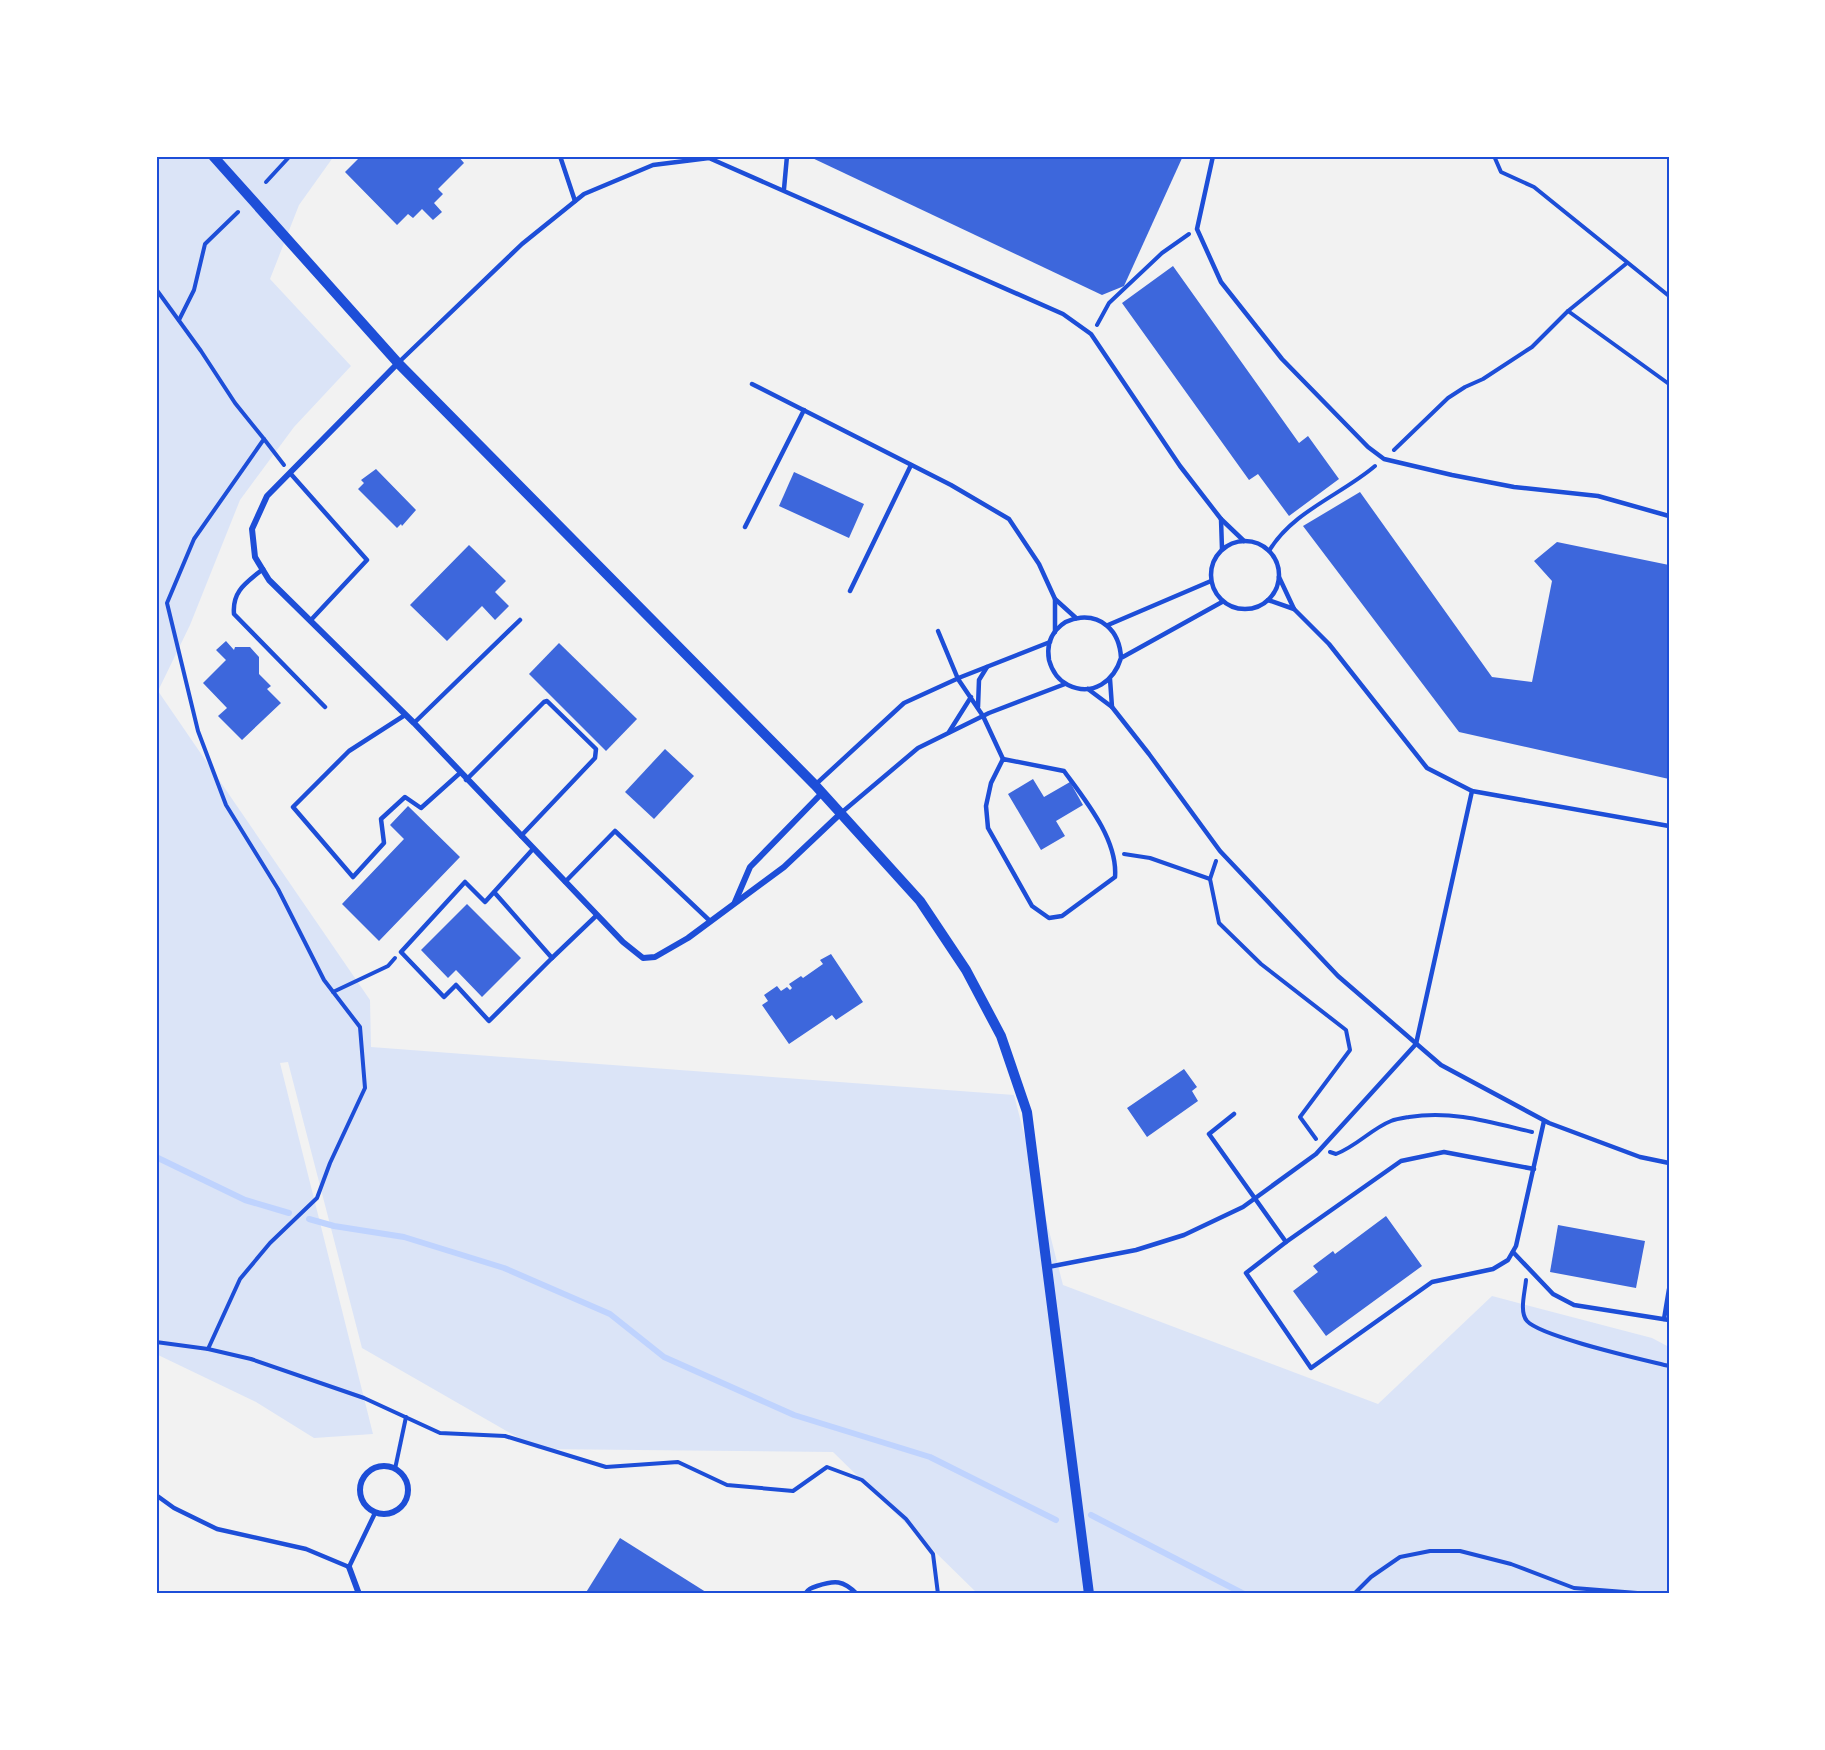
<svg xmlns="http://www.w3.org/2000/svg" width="1825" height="1750" viewBox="0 0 1825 1750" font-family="'Roboto Serif',serif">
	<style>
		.green { fill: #dbe4f7 }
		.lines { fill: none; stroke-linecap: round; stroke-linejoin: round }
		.stream { stroke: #bfd3fe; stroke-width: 6 }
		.building { fill: #3d67dc }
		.path { stroke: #1d4ed8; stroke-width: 4 }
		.service { stroke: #1d4ed8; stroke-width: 4.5 }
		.minor { stroke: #1d4ed8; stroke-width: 6 }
		.tertiary { stroke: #1d4ed8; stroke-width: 10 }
		.neatline { fill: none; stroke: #1d4ed8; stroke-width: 2 }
	</style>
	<rect width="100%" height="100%" fill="#f2f2f2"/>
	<polygon class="green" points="156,156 334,156 299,205 270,279 351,366 294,427 240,500 190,625 158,691 370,1000 371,1047 1014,1095 1063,1285 1378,1404 1492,1296 1652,1338 1669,1347 1669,1594 978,1594 833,1452 538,1449 362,1348 288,1062 280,1063 373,1434 314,1438 256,1402 156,1354"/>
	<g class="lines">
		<g class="stream">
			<polyline points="156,1157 245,1200 289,1213"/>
			<polyline points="309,1219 334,1226 404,1237 504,1268 610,1314 664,1357 794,1415 930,1457 1056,1520"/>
			<polyline points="1091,1515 1244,1594"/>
		</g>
	</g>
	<g class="building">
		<polygon points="361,156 458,156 464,163 438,189 443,194 434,203 442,212 433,220 422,209 413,218 408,214 397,225 345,172"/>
		<polygon points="808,156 1183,156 1124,286 1102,295"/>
		<polygon points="1173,266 1299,443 1308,436 1339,479 1289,516 1258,474 1249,480 1122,303"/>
		<polygon points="376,469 416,510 402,526 401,524 397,528 358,489 364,483 361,480"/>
		<polygon points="794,472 864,504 849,538 779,506"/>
		<polygon points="1360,492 1492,677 1532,682 1552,581 1534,561 1557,542 1669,565 1669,779 1459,732 1303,526"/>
		<polygon points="469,545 506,581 495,592 509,606 495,620 482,606 447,641 410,605"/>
		<polygon points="226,641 234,650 235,647 250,647 259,657 259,674 271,686 267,689 281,703 242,740 218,716 227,708 203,683 226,660 216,650"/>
		<polygon points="559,643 637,719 606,751 529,674"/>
		<polygon points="665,749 694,776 654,819 625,792"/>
		<polygon points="1033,779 1044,797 1070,782 1083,805 1056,821 1065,836 1041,850 1008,794"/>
		<polygon points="408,806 460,857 379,941 342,904 404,839 390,825"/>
		<polygon points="467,904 521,958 482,997 456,970 448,978 421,950"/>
		<polygon points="831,954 863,1002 836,1020 832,1015 789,1044 762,1005 768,1001 764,995 777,986 781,991 787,987 790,990 792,988 789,984 801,976 803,978 823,964 820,960"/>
		<polygon points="1184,1069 1197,1087 1192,1091 1198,1101 1147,1137 1127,1108"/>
		<polygon points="1386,1216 1422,1266 1326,1336 1293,1291 1318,1272 1313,1266 1333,1251 1335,1254"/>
		<polygon points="1558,1225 1645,1241 1636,1288 1550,1272"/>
		<polygon points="620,1538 709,1594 585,1594"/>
	</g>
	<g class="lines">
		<g class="path">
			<polyline points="1494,156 1501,172 1534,187 1669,296"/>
			<polyline points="266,182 290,156"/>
			<polyline points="156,289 201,351 235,403 264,439 194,539 167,603 198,731 226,805 278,889 324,980 360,1027 365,1088 330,1163 317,1198 270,1243 240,1279 208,1349"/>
			<polyline points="1568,311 1669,384"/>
			<polyline points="179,320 194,290 205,244 238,212"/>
			<polyline points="1097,325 1109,303 1162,253 1189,234"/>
			<polyline points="264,439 284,465"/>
			<polyline points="1394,450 1448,398 1465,387 1483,379 1532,347 1568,311 1627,263"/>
			<path d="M1269,551C1293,511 1341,495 1375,466"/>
			<polyline points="1124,854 1150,858 1210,879"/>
			<polyline points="1216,861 1210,879 1219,923 1261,964 1346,1030 1350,1050 1300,1117 1316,1139"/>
			<polyline points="333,992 388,966 395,958"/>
			<path d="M1330,1152L1336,1154C1357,1146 1371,1129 1391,1121C1396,1119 1403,1118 1409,1117C1452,1110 1490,1122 1532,1132"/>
			<path d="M1526,1280C1525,1292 1519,1312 1527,1321C1541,1337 1645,1360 1669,1366"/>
			<polyline points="156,1342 208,1349 251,1359 364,1398 440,1433 505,1436 606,1467 678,1462 727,1485 793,1491 827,1467 862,1480 906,1519 933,1554 938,1594"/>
			<polyline points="395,1469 406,1417"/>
			<polyline points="1354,1594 1371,1577 1400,1557 1430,1551 1460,1551 1511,1564 1574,1588 1650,1594"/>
		</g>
		<g class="service">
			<polyline points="560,156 575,201"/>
			<polyline points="1213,156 1197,229 1221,282 1282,359 1368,447 1384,459 1452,475 1514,487 1598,496 1669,516"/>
			<polyline points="784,189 787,156"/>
			<polyline points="398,363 522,244 584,194 653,165 709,158 1063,314 1091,334 1180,466 1221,519 1244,541"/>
			<polyline points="752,384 951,485 1009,519 1039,564 1055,599 1076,618"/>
			<polyline points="290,473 367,560 310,621"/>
			<polyline points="1221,519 1222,549"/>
			<polyline points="745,527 804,410"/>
			<circle cx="1245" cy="575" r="34"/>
			<path d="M263,569C246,583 232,591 234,614L325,707"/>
			<polyline points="1279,577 1294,609 1329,644 1427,768 1472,791 1669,826"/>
			<polyline points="850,591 911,465"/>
			<polyline points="1268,600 1294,609"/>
			<polyline points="1108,625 1211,581"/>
			<polyline points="938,631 958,679 983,716 1003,759"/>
			<polyline points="1055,632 1055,599"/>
			<path d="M1121,658C1118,598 1040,610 1049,660C1052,671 1058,680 1068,685C1093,697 1114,681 1121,658L1222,602"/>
			<polyline points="1110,679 1112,707"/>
			<polyline points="1088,689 1112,707 1149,754 1220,851 1338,976 1441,1065 1549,1123 1640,1157 1669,1163"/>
			<polyline points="978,707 979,680 987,667"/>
			<polyline points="405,715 349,751 293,807 353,877 384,843 381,819 405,797 421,808 460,773"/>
			<polyline points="414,723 520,620"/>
			<polyline points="949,732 971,697"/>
			<path d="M1003,759L1064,771C1086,801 1118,840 1115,877L1062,916L1049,918L1032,906L988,828L986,806L991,783Z"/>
			<polyline points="466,780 544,702 547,701 596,749 595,758 521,836"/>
			<polyline points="815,785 904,703 961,677 1050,642"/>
			<polyline points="841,813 918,748 989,713 1065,684"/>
			<polyline points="565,882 615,831 710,921"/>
			<polyline points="494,892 552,958 489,1021 456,985 444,997 401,952 465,882 485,902 533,849"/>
			<polyline points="552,958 597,915"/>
			<polyline points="1234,1114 1209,1134 1286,1242 1246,1273 1311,1368 1432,1282 1493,1269 1508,1260 1516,1246 1544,1121"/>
			<polyline points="1286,1242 1401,1161 1444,1152 1534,1169"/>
			<polyline points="1513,1252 1553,1294 1574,1305 1669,1320"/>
			<polyline points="1048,1267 1136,1250 1184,1235 1243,1207 1316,1154 1416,1044 1472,791"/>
			<polyline points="1664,1319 1669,1289"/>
			<polyline points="156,1495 174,1508 217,1529 306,1549 349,1567 375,1513"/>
			<path d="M805,1594C808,1589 811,1588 817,1586C835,1580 843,1580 857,1594"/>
		</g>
		<g class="minor">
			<polyline points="398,363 267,496 252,529 255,557 269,580 414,723 623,942 643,958 655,957 688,938 784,867 840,814"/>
			<polyline points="735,902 750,867 822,793"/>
			<circle cx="384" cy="1490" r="24"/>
			<polyline points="349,1567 359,1594"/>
		</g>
		<polyline class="tertiary" points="213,156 398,363 815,785 920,901 966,970 1001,1036 1027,1112 1089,1594"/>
	</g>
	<rect width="1825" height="1750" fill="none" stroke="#ffffff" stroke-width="315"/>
	<rect x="158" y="158" width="1510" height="1434" class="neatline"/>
</svg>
